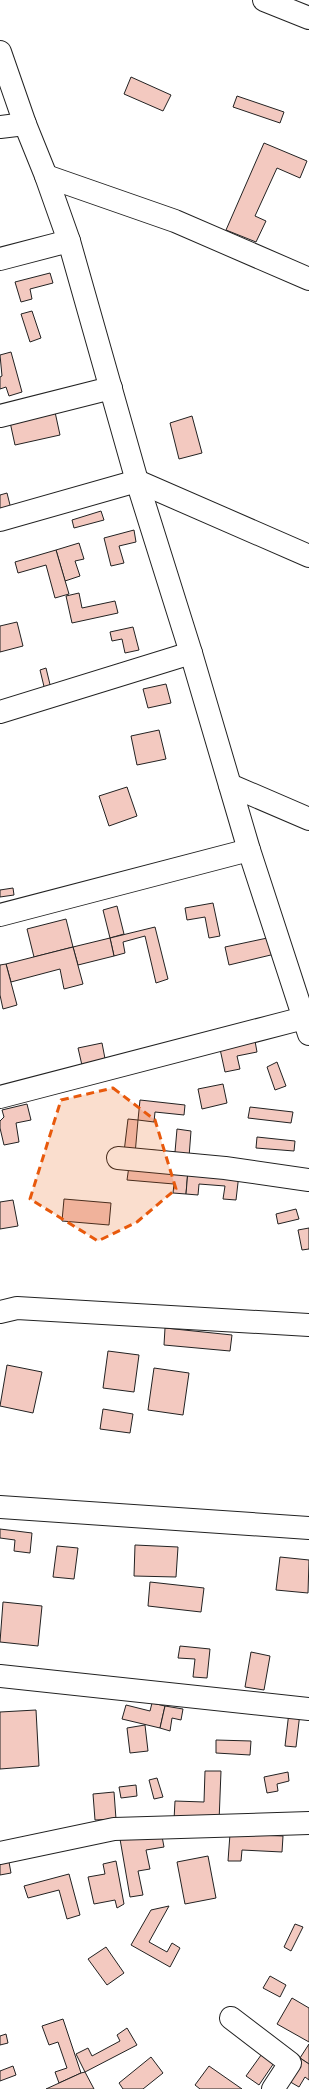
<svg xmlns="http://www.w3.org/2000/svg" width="309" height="2089" viewBox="0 0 309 2089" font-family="'IBM Plex Sans',sans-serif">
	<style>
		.building { fill: #f3c9c0; stroke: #222 }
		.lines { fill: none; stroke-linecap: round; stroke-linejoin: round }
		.minor-casing { stroke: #222; stroke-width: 24 }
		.minor { stroke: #fff; stroke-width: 22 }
		.marked { fill: #e8590c; fill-opacity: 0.2; stroke: #e8590c; stroke-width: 3; stroke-dasharray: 8 5; stroke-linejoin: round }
	</style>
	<rect width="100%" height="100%" fill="#fff"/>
	<g class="building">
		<polygon points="131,77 171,95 163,111 124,94"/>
		<polygon points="237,96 284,112 280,123 233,107"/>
		<polygon points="264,143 307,161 300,178 277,168 255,216 266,221 256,242 226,230"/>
		<polygon points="50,273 53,283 30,289 32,299 21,302 15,282"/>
		<polygon points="32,311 41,338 30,342 21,314"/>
		<polygon points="11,352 22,392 9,396 6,387 0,389 0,377 2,376 0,355"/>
		<polygon points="55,412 60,435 15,445 10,422"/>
		<polygon points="192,416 202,453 179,459 170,423"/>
		<polygon points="7,493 11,509 0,512 0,495"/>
		<polygon points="101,511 104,520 74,528 72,520"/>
		<polygon points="134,530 136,542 119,546 124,563 111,566 104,538"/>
		<polygon points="79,543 84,559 75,561 80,576 65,581 56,550"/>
		<polygon points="56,550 69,594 55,598 46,565 18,573 15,562"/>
		<polygon points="79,593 82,608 115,601 118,613 72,623 66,596"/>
		<polygon points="17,622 23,646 0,652 0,626"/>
		<polygon points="133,627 139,650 125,653 122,639 112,641 110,632"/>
		<polygon points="46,668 54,701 48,703 40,670"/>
		<polygon points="166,684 171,703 148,708 143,689"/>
		<polygon points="159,730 166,759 137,765 131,736"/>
		<polygon points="127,787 137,816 109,826 99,796"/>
		<polygon points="13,888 14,895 0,897 0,890"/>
		<polygon points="213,903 220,936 209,938 205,917 187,920 185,908"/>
		<polygon points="117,906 124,934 110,938 103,910"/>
		<polygon points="66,919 73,947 34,957 27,929"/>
		<polygon points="155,927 168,979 156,983 145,936 123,942 125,953 114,956 110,938"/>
		<polygon points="272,937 275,954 229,965 225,947"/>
		<polygon points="110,938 114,956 78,965 73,947"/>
		<polygon points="73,947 83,984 64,989 60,969 11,982 6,964"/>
		<polygon points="6,964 17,1005 3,1009 0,995 0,965"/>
		<polygon points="255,1041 257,1052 237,1056 240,1069 225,1072 220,1049"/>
		<polygon points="102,1043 107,1069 84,1074 78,1048"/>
		<polygon points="277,1062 286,1086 275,1090 267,1067"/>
		<polygon points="223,1084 227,1103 202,1109 198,1089"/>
		<polygon points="140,1100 185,1105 184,1115 155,1112 154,1122 138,1120"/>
		<polygon points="27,1104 31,1120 16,1123 19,1142 4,1145 0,1128 0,1121 4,1117 2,1110"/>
		<polygon points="250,1107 293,1112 291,1123 248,1118"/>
		<polygon points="128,1119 138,1120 134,1166 124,1152"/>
		<polygon points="177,1129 191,1131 188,1170 150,1167 151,1150 175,1152"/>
		<polygon points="257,1137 295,1141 294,1151 256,1148"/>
		<polygon points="129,1166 188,1170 186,1194 173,1193 174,1184 127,1180"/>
		<polygon points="188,1170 239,1174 236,1200 223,1199 225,1186 199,1184 198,1195 186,1194"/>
		<polygon points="64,1199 111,1203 109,1225 62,1221"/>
		<polygon points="13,1200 18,1226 0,1229 0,1202"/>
		<polygon points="296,1209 299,1219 278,1224 276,1214"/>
		<polygon points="309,1228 309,1249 302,1250 298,1230"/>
		<polygon points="165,1328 232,1335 230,1351 164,1345"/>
		<polygon points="108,1351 139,1355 134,1392 103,1388"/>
		<polygon points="7,1365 42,1372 33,1413 0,1406"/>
		<polygon points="154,1368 189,1373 183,1415 148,1410"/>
		<polygon points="103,1409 133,1414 130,1433 100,1429"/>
		<polygon points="0,1529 32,1533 30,1553 14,1551 15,1540 0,1538"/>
		<polygon points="135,1545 178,1547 176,1577 134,1576"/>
		<polygon points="57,1546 78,1548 74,1579 53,1577"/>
		<polygon points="280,1557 309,1560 308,1593 276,1590"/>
		<polygon points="150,1582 204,1588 201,1612 148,1606"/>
		<polygon points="3,1602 42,1606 38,1646 0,1642"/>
		<polygon points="180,1646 210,1649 207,1678 193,1677 195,1659 178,1658"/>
		<polygon points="251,1652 270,1656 264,1690 245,1687"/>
		<polygon points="152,1703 165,1706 160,1728 122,1719 126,1705 150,1711"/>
		<polygon points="165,1706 183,1709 181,1720 172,1718 170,1731 160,1728"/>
		<polygon points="36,1710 39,1766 0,1769 0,1712"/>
		<polygon points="289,1712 300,1713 296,1747 285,1746"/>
		<polygon points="145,1725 148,1751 130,1753 127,1728"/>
		<polygon points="216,1740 251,1741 250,1755 216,1753"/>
		<polygon points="205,1771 221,1771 219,1822 174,1820 175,1801 204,1802"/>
		<polygon points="288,1772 289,1781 277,1784 278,1791 267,1793 264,1777"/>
		<polygon points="157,1778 163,1797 154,1799 149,1780"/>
		<polygon points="136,1785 137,1796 121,1798 119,1787"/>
		<polygon points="114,1792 116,1819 95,1820 93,1794"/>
		<polygon points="161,1831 164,1847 146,1850 150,1869 138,1871 143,1895 130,1897 120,1839"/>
		<polygon points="230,1834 283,1836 282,1852 242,1850 241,1861 228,1861"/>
		<polygon points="208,1856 216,1898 185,1904 177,1862"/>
		<polygon points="116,1861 124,1904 117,1908 115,1900 94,1904 88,1877 105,1874 103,1864"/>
		<polygon points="9,1862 11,1873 0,1875 0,1863"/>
		<polygon points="69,1874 80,1915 67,1919 59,1890 28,1898 24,1886"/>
		<polygon points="169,1906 149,1942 167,1952 172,1943 180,1948 170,1967 131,1945 151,1910"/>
		<polygon points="295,1924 303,1927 291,1951 284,1947"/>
		<polygon points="106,1947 124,1973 107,1985 88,1959"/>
		<polygon points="270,1976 286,1985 280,1997 263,1988"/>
		<polygon points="292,1998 309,2008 309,2042 277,2024"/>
		<polygon points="63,2019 81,2073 59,2083 55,2072 67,2068 58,2042 49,2045 42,2026"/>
		<polygon points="127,2028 137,2045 85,2072 76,2054 88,2048 92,2056 120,2041 117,2035"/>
		<polygon points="6,2034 8,2043 0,2045 0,2036"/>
		<polygon points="309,2044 309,2064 300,2058"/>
		<polygon points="264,2051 276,2060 259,2085 246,2076"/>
		<polygon points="151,2057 163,2073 143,2089 123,2089 119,2083"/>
		<polygon points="300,2058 309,2064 309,2080 305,2077 299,2087 287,2080"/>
		<polygon points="13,2066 16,2075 0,2081 0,2071"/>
		<polygon points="209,2066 242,2089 200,2089 195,2085"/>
		<polygon points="85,2072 94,2089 46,2089 81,2073"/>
	</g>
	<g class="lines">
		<g class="minor-casing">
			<g id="minor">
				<polyline points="264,0 309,18"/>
				<polyline points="0,52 25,124 46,176 69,241 137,481 191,653 249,850 309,1034"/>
				<polyline points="0,127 25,124"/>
				<polyline points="46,176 175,221 309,279"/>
				<polyline points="0,259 69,241"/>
				<polyline points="0,416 111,388"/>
				<polyline points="0,520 137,481 309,556"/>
				<polyline points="0,712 191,653"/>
				<polyline points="230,785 309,819"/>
				<polyline points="0,915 249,850"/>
				<polyline points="0,1097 304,1018"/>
				<polyline points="118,1158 225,1168 309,1180"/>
				<polyline points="0,1312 17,1308 309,1325"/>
				<polyline points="0,1507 309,1528"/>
				<polyline points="0,1676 309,1709"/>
				<polyline points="0,1853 114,1829 309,1823"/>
				<polyline points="231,2018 290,2063 273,2089"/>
			</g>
		</g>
		<use href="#minor" class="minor"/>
	</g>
	<path class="marked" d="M113,1088L155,1120L176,1189L137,1222L98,1241L30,1199L61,1100Z"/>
</svg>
